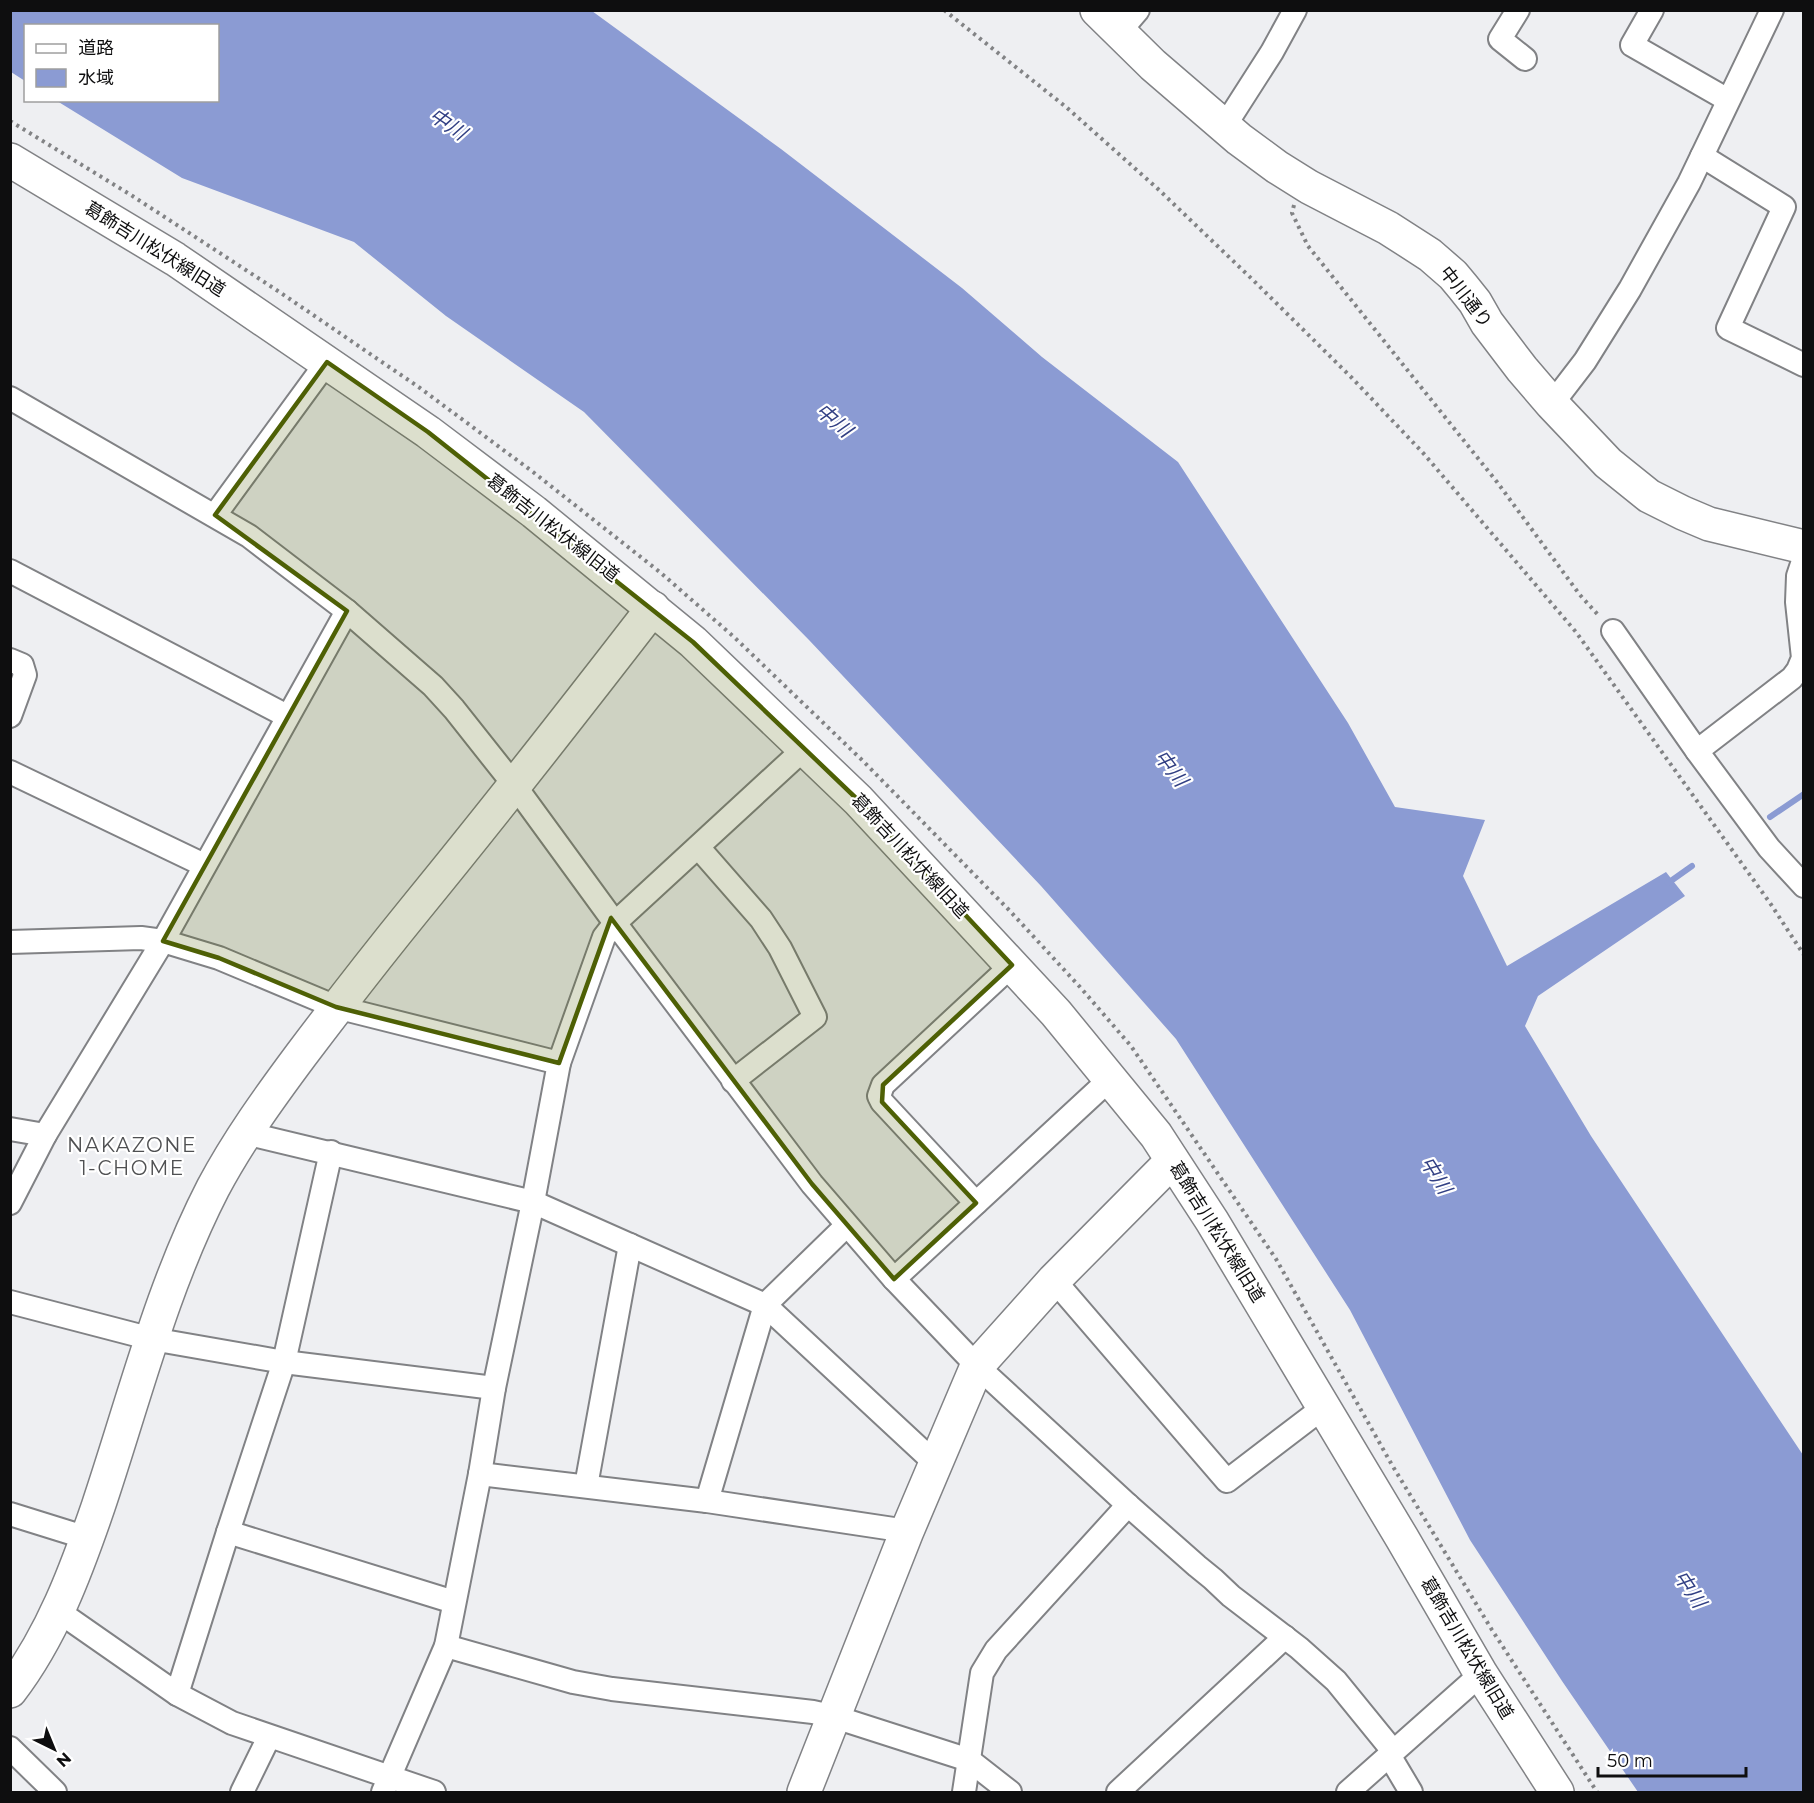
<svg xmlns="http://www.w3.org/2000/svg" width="1814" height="1803" viewBox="0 0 1814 1803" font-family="Montserrat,'Noto Sans JP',sans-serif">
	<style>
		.water { fill: #8b9bd3 }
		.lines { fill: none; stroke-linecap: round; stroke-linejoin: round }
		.stream { stroke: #8b9bd3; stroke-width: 6 }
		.street-casing { stroke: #818285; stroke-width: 26 }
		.secondary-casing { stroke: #818285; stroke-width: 36 }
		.path { stroke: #828385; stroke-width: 4; stroke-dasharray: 3 4.5; stroke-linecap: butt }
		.street { stroke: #fff; stroke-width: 22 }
		.secondary { stroke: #fff; stroke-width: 33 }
		.marked { fill: #4e6005; fill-opacity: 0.2; stroke: #4e6005; stroke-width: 4.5; stroke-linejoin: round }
		.labels { text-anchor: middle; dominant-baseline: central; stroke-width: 4.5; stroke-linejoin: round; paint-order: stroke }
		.street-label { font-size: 18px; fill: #0e0e0f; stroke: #fff }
		.water-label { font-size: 20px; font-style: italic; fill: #324084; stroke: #fff }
		.neighbourhood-label { font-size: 20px; letter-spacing: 1.5px; fill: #4f5052; stroke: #fff }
	</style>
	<rect width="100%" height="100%" fill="#eeeff2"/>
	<polygon class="water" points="10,11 592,11 781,149 962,288 1042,357 1178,462 1348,723 1395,807 1485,820 1463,876 1507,966 1666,872 1685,896 1538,996 1525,1026 1591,1136 1803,1455 1803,1792 1638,1792 1562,1681 1470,1540 1350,1310 1176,1039 1041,886 809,640 584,412 446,316 354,242 182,178 57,101 218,100 218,26 26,26 25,81 11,72"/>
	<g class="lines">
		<g class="stream">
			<polyline points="1770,817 1804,794"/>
			<polyline points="1668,883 1692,866"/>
		</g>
		<g class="street-casing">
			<g id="street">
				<polyline points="1518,10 1500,39 1525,59"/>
				<polyline points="1652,10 1632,45 1728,100"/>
				<polyline points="1120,31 1138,10"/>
				<polyline points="1224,127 1272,52 1295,10"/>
				<polyline points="1702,156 1784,207 1728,328 1804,365"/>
				<polyline points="10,398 249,536 347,611 433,686 454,709 515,786 615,923 812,1184 894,1279 977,1366 1128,1505 1197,1566 1213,1579 1231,1596 1299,1648 1336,1681 1393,1751"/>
				<polyline points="1552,404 1585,361 1630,289 1689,183 1772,10"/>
				<polyline points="215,515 327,362"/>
				<polyline points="1804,558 1798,576 1797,602 1803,658 1798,670 1792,678 1697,751 1769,848 1804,886"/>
				<polyline points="10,571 287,716"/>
				<polyline points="1613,631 1697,751"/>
				<polyline points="10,660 22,665 25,675 10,716"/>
				<polyline points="10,772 204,865"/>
				<polyline points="698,847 761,919 780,948 815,1017 733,1081"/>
				<polyline points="10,942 141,938 163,941 219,958 336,1007 559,1063"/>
				<polyline points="10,1129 45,1135"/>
				<polyline points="245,1133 533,1202 765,1305 935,1463"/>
				<polyline points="10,1203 45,1135 163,941 347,611"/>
				<polyline points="976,1203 882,1102 879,1096 883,1085 1012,965"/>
				<polyline points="894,1279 1110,1079"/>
				<polyline points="1054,1280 1227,1481 1324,1407"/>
				<polyline points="10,1302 152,1339 284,1362 494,1388"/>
				<polyline points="480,1474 707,1501 907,1531"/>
				<polyline points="586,1486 630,1245"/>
				<polyline points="707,1501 765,1305 846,1226"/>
				<polyline points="10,1514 87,1538"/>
				<polyline points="228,1532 454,1602"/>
				<polyline points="58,1611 177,1694 232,1723 434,1792"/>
				<polyline points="446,1646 573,1682 612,1689 813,1712 835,1717 969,1760 1010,1792"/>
				<polyline points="177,1694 228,1532 284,1362 331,1152"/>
				<polyline points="10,1748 55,1792"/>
				<polyline points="1389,1755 1411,1792"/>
				<polyline points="242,1792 269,1737"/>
				<polyline points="383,1792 446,1646 480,1474 494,1388 533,1202 559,1063 604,937 615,923 805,748"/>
				<polyline points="964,1792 982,1673 996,1650 1128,1505"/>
				<polyline points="1118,1792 1285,1637"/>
				<polyline points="1348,1792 1481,1674"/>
			</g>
		</g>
		<g class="secondary-casing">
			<g id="secondary">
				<polyline points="1097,10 1153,65 1239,139 1277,167 1309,187 1388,228 1430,255 1453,275 1463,287 1475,302 1487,323 1522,369 1552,404 1608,463 1649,496 1683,513 1709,524 1804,547"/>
				<polyline points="10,160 175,259 428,432 534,512 693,642 858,800 1056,1013 1156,1135 1212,1221 1402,1538 1481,1674 1557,1792"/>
				<path d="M10,1691C52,1636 76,1571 98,1507C134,1400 161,1289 213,1188C238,1141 269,1098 301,1055C338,1006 376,957 415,909C496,810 575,709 653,608"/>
				<polyline points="804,1792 907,1531 977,1366 1054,1280 1172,1161"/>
			</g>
		</g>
		<g class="path">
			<polyline points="944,10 1066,107 1157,188 1253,280 1352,378 1424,454 1576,632 1770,903 1804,955"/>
			<polyline points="10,121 131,195 281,293 420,388 533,472 661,573 734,637 863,761 1009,910 1080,987 1131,1046 1276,1259 1392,1465 1492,1630 1597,1792"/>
			<polyline points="1294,205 1292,213 1308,246 1497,482 1580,595 1600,617"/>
		</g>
		<use href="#street" class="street"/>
		<use href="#secondary" class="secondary"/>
	</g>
	<path class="marked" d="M327,362L428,432L693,642L858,800L1012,965L883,1085L882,1102L976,1203L894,1279L812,1184L611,918L559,1063L336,1007L219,958L163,941L347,611L215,515Z"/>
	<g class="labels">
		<g class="street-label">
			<text transform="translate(155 249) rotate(32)">葛飾吉川松伏線旧道</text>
			<text transform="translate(1466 297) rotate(52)">中川通り</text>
			<text transform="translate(553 528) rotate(38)">葛飾吉川松伏線旧道</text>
			<text transform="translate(910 856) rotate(47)">葛飾吉川松伏線旧道</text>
			<text transform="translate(1217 1232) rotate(58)">葛飾吉川松伏線旧道</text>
			<text transform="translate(1467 1648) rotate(59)">葛飾吉川松伏線旧道</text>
		</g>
		<g class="water-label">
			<text transform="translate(448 124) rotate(34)">中川</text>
			<text transform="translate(834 420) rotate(41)">中川</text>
			<text transform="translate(1171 768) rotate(52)">中川</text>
			<text transform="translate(1436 1175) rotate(58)">中川</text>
			<text transform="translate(1690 1589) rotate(56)">中川</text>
		</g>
		<g class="neighbourhood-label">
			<text x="132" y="1145">NAKAZONE<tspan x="132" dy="23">1-CHOME</tspan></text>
		</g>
	</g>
	<rect width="1814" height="1803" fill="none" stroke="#0e0e0f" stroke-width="24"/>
	<rect x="24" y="24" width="195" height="78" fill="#ffffff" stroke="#9f9f9f" stroke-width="1.5"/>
	<rect x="36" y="44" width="30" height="9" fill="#ffffff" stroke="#9f9f9f" stroke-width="1.5"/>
	<text x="78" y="54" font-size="18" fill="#0e0e0f">道路</text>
	<rect x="36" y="69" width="30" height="18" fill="#8b9bd3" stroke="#9f9f9f" stroke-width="1.5"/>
	<text x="78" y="84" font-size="18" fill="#0e0e0f">水域</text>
	<g transform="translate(54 1749) rotate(137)" stroke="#ffffff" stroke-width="4.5" paint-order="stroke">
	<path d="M0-4.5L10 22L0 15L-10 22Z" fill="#0e0e0f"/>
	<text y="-9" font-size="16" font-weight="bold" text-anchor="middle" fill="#0e0e0f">N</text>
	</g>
	<path d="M1598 1767v9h148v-9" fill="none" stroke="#0e0e0f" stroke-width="3"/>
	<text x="1607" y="1767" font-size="18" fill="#0e0e0f" stroke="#ffffff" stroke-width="4.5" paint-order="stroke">50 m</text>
</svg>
